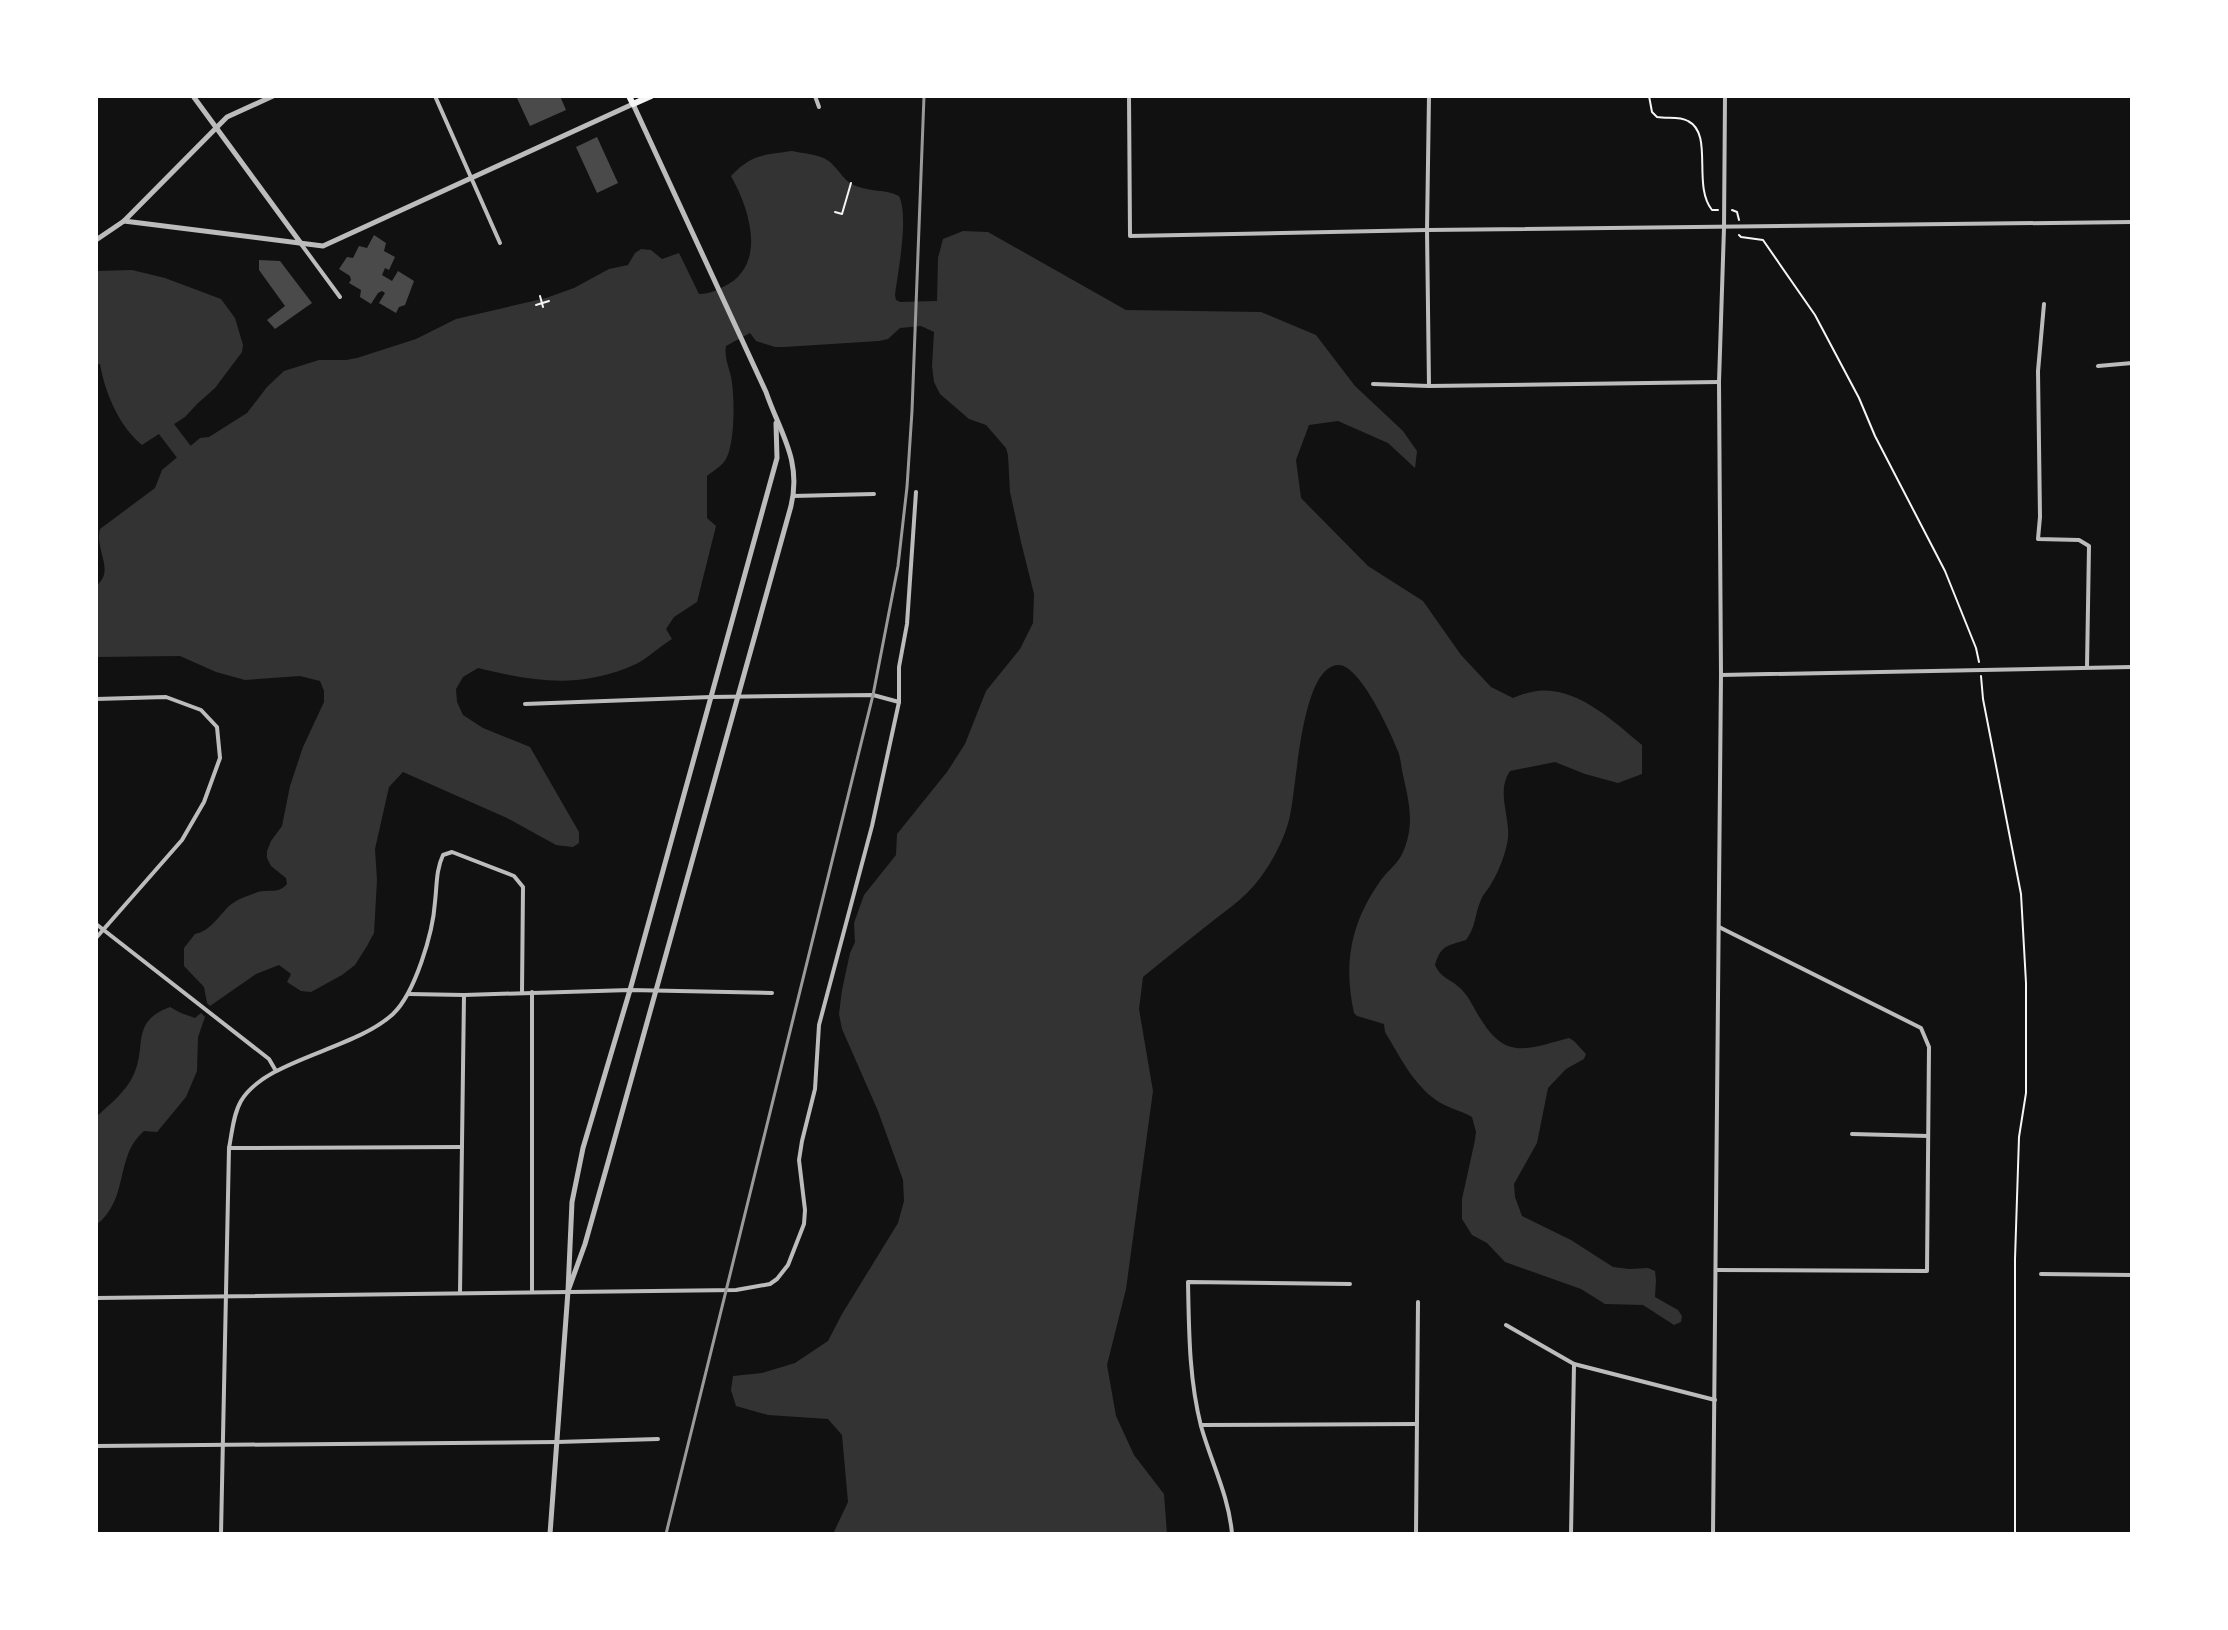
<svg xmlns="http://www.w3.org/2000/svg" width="2228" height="1630" viewBox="0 0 2228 1630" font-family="'IBM Plex Sans',sans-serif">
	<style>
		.water { fill: #333 }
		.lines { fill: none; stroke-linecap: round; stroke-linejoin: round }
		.river { stroke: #333; stroke-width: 18 }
		.building { fill: #4a4a4a }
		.path { stroke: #f5f5f5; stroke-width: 2 }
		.minor { stroke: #bcbcbc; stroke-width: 4 }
		.tertiary { stroke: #bcbcbc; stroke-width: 5 }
		.secondary { stroke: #f5f5f5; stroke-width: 6 }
		.rail { stroke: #9a9a9a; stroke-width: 3 }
	</style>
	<rect width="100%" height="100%" fill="#111"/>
	<g class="water">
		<path d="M792,151C805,154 824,154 833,165C841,173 845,182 856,186C870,192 885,189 899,196C909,217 898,271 895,295L896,300L900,302L937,301L938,258L943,239L963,231L988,232L1126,310L1261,312L1316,335L1355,386L1403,431L1417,451L1415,468L1388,443L1338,421L1309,425L1296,460L1301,498L1368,566L1423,601L1461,655L1491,687L1513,698C1520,695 1529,692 1537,691C1577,686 1614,722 1642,745V774L1618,783L1585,774L1555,762L1510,771C1496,792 1510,815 1508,838C1506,853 1499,871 1491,884C1488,890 1483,894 1481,900C1474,915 1477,925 1466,940C1447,946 1441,945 1435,965C1442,980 1452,979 1462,990C1470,998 1475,1011 1482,1021C1507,1061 1530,1048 1569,1038L1574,1041L1586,1054L1584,1059L1566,1069L1548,1088L1537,1143L1514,1184L1515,1197L1522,1216L1571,1240L1613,1267L1629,1269L1648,1268L1655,1271L1656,1280L1655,1297L1678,1310L1682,1316L1681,1322L1674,1325L1643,1305L1605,1304L1581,1289L1505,1262L1487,1243L1472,1235L1462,1219V1199L1475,1140L1476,1132L1472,1117C1460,1110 1447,1108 1436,1100C1413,1084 1399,1055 1385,1032L1384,1024L1357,1016L1354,1013C1343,963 1351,922 1381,880C1388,870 1398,864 1403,852C1415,825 1409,802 1403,775C1401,767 1401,759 1398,751C1391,733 1359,663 1338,665C1300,667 1297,791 1289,820C1282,846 1266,874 1247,893C1237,903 1225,911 1214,920C1190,939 1166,958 1143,977L1139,1009L1153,1091L1126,1289L1107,1365L1116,1416L1134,1455L1164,1494L1167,1534H833L848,1502L842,1435L828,1419L768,1415L736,1406L731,1390L733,1376L762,1373L795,1363L828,1341L842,1314L898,1223L904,1201L903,1180L878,1111L842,1029L839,1014L842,990L850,953L855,942L854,923L864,895L896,855L897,834L947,772L965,744L986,691L1020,649L1033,623L1034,594L1021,542L1010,492L1008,455L1006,448L986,425L969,419L940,394L934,382L932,366L934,332L921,326L900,328L888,339L879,341L784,347H775L756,341L750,333L726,346C724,357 729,367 731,377C735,396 735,443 726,459C722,466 713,471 707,476V518L716,526L697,602L674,617L666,629L672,639C660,646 647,659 636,664C581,689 535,682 478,668L463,677L456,689L457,702L463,715L483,728L530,747L579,832V843L573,847L556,845L507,818L403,772L389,787L375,849L377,880L374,933L367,946L355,965L342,975L311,992L301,991L287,982L291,974L279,965L256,974L210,1006L207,1003L204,987L184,966V948L195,934C210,931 218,917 229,906C237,899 248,896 258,892C269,889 279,894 287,884L286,878L271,866L267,858V851L271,841L282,826L290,786L303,747L324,702V691L320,681L300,676L245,680L216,672L180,656L96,657V586C116,571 94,549 100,529L155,488L162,470L200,438L209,437L247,413L267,387L284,371L319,360H346L357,358L416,339L456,319L546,298L574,288L609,269L628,265L635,253L641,249L651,250L662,259L679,253L699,294C709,294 715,291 723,287C768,266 750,210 731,176C752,154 764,155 792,151Z"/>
		<path d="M132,270L165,278L221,299L235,318L243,345L242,352L215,388L197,404L185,417L142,445C119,426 105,393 100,364H96V271Z"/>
		<path d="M170,1007L181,1013L195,1018L201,1013L205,1017L198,1037L197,1071L186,1097L157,1132L144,1131C114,1156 130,1199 96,1225V1117C110,1104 126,1092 134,1074C147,1045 130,1022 170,1007Z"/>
	</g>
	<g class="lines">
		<polyline class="river" points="152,410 184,452"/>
	</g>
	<g class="building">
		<polygon points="516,96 560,96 566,110 530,126"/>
		<polygon points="597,137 618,183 597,193 576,147"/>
		<polygon points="374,235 386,243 384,251 395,257 389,270 385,268 382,275 392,281 398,271 414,281 405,305 399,307 396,313 379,303 385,293 382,291 378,293 371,304 360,297 361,290 349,283 351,280 350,276 339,269 347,257 353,258 359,246 367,248"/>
		<polygon points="259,260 280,261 312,303 275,329 267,320 285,306 259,270"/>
	</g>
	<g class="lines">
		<g class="path">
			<path d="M1649,96L1652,112L1657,117C1667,119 1679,116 1688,121C1714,134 1692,185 1712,210H1718"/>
			<polyline points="1732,210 1737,212 1739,220"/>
			<polyline points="835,212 842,214 851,183"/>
			<polyline points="1739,235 1741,237 1763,240 1815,315 1859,398 1875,436 1945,571 1976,648 1979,662"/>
			<polyline points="540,296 543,307"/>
			<polyline points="536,305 549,301"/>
			<polyline points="1981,676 1983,699 2021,894 2026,983 2026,1093 2019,1137 2015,1259 2015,1534"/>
		</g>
		<g class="minor">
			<polyline points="435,96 500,243"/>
			<polyline points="815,96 819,107"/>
			<polyline points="1129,96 1130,236 1427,230 2132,222"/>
			<polyline points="1429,96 1427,230 1429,386"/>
			<polyline points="301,244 340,297"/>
			<polyline points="2044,304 2038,371 2040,517 2038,539 2079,540 2089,546 2087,667"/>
			<polyline points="2098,366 2132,363"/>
			<polyline points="1373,384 1429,386 1719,382"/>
			<polyline points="793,496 874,494"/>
			<polyline points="1721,675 2132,667"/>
			<polyline points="96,699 166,697 201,710 217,727 220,758 204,802 182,840 96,938"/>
			<polyline points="525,704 711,697 873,695 899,702"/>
			<polyline points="96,924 269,1059 276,1071"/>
			<polyline points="532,992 532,1291"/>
			<polyline points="409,994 464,995 630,990 772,993"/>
			<polyline points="1852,1134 1928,1136"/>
			<polyline points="229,1148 462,1147"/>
			<polyline points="1716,1270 1927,1271 1929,1047 1921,1028 1719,927"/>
			<polyline points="2041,1274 2132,1275"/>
			<polyline points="460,1293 464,995"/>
			<polyline points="96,1298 736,1290 770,1284 777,1279 788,1265 804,1224 805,1210 799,1160 802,1141 815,1089 819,1025 872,826 899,702 899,667 907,624 916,492"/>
			<polyline points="1506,1325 1574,1364 1715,1400"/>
			<polyline points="1201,1425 1417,1424"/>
			<polyline points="96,1446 557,1442 658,1439"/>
			<path d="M221,1534L229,1148C232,1133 233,1115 241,1101C266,1059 354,1050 393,1014C415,993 433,933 435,902C437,885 436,870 443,855L452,852L514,876L523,887L522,992"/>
			<path d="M1232,1534C1229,1496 1211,1462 1201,1426C1189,1379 1189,1331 1188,1282L1350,1284"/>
			<polyline points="1416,1534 1418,1302"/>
			<polyline points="1571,1534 1574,1364"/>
			<polyline points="1713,1534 1721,675 1719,382 1724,228 1725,96"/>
		</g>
		<g class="tertiary">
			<polyline points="193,96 300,242"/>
			<path d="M124,221L323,246L633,104L766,392C780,433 802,460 791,506L609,1159L585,1244L568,1291"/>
			<polyline points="96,240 124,221 227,117 273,96"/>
			<polyline points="550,1534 568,1291 572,1202 583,1148 630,990 777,458 776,423"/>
		</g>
		<polyline class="secondary" points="629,96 633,104 651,96"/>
		<polyline class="rail" points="666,1534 873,695 898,566 907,487 912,411 924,96"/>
	</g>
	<rect width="2228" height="1630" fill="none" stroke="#ffffff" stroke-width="196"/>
</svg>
